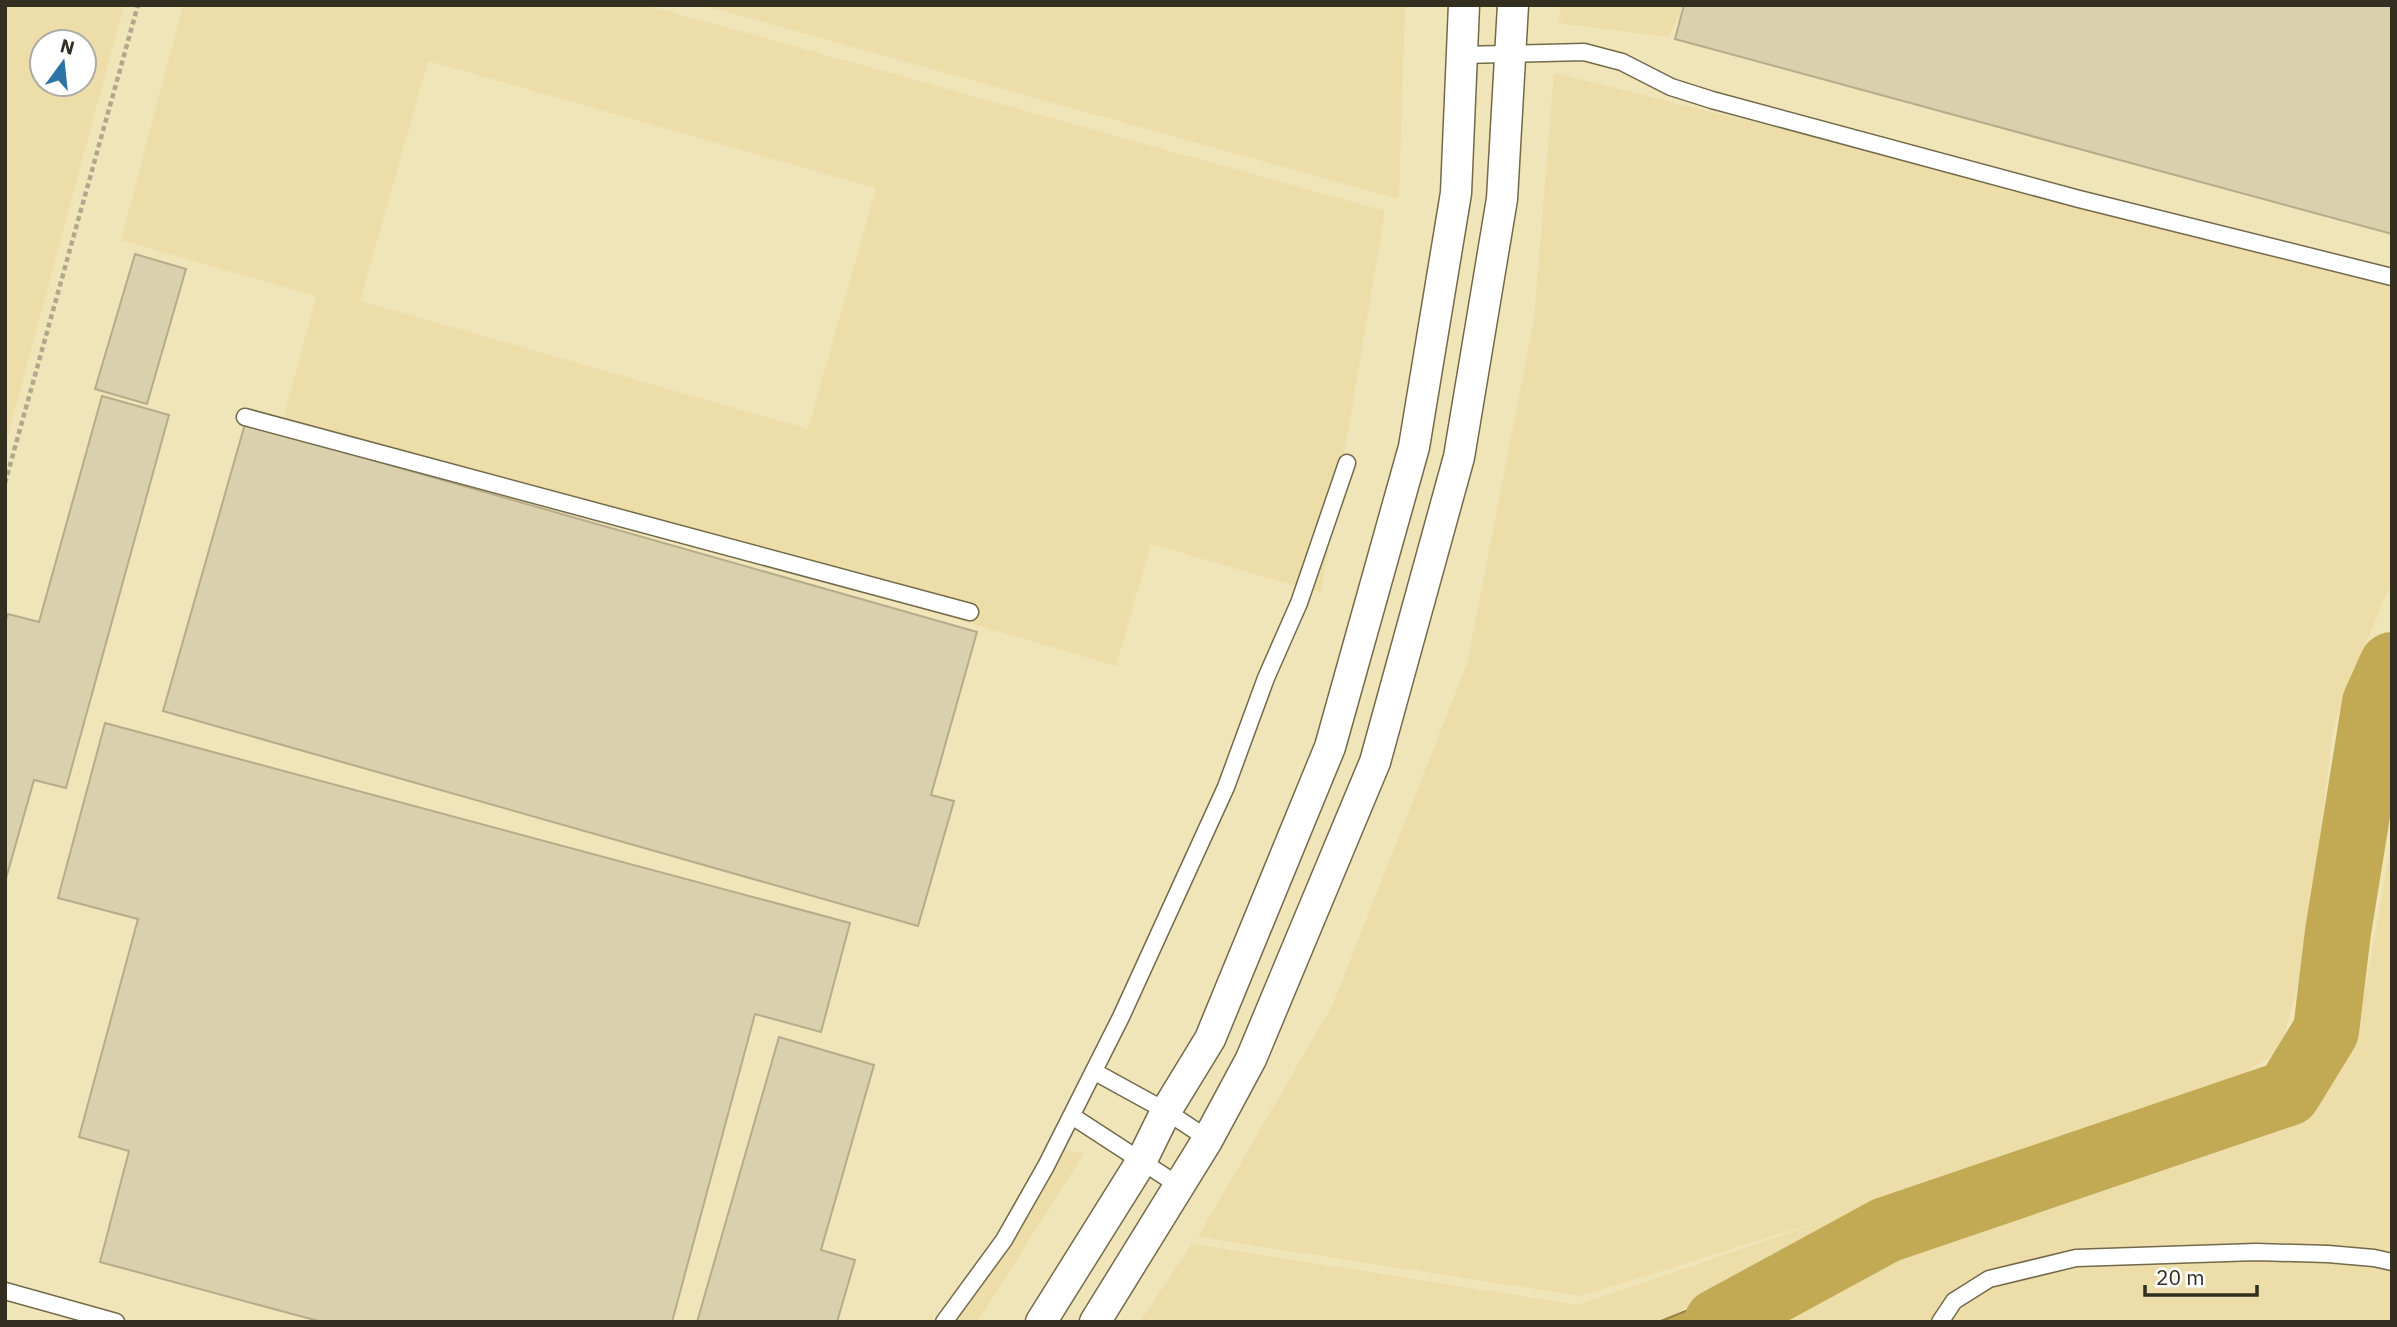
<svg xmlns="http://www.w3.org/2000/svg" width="2397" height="1327" viewBox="0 0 2397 1327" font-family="'IBM Plex Sans',sans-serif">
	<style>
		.built { fill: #f0e4b9; fill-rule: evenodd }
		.green { fill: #ecdda9; fill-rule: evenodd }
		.water { fill: #c2aa54; stroke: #978544; stroke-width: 2 }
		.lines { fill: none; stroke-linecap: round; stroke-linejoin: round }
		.river { stroke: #c2aa54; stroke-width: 66 }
		.building { fill: #d9d0ad; stroke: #b6ac8b; stroke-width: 2 }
		.service-casing { stroke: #736a4a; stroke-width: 19 }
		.minor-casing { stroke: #736a4a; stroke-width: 33 }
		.path { stroke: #b0a88d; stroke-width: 4.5; stroke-dasharray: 5 3.5; stroke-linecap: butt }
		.service { stroke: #fff; stroke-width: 16 }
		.minor { stroke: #fff; stroke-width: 30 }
	</style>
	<rect width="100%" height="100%" fill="#faf0cd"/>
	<path class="built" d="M5,5H2392V1322H5ZM42,42H84V84H42Z"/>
	<g class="green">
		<path d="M5,5H124L5,446ZM84,42V84H42V42Z"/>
		<path d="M183,5H646L1385,211L1321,593L1151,544L1116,666L283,421L316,296L121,240ZM428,61L876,188L808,429L360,301Z"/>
		<polygon points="702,5 1405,5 1399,199"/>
		<polygon points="1560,5 1683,5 1668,37 1559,23"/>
		<polygon points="1554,73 2392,280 2392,585 2383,601 2334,725 2303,965 2280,1051 2236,1078 1886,1199 1659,1322 1140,1322 1192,1244 1578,1305 1843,1214 1581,1296 1198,1237 1333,1004 1467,664 1534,319"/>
		<polygon points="2392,837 2392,1322 1782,1322 1910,1239 2273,1131 2341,1071 2365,990"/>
		<polygon points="1060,1150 1084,1153 985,1310 977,1322 940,1322"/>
	</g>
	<polygon class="water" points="1886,1230 1734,1322 1659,1322 1661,1321"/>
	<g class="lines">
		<polyline class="river" points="1717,1322 1886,1230 2288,1093 2326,1031 2338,932 2375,703 2392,665"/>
	</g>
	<g class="building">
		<polygon points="1684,5 2392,5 2392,234 1675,39"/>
		<polygon points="135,254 186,269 147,404 95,389"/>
		<polygon points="102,396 169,415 66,788 34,780 5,882 5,623 8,614 39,622"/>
		<polygon points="245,424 977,632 931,795 954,801 918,926 163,711"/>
		<polygon points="105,723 850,923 821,1032 755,1014 672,1322 322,1322 100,1262 129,1151 79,1137 138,919 58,898"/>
		<polygon points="779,1037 874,1065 821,1250 855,1260 837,1322 697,1322"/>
	</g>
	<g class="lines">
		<g class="service-casing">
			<g id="service">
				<polyline points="1462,55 1584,52 1622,62 1671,87 1712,100 2079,199 2392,277"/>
				<polyline points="245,417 970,612"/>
				<polyline points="1095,1072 1166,1111 1208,1139"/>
				<polyline points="1072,1116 1178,1185"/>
				<polyline points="5,1291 116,1322"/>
				<polyline points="944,1322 1004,1240 1046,1166 1121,1017 1226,787 1266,678 1299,603 1347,463"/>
				<polyline points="1940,1322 1954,1301 1989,1279 2076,1258 2256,1252 2328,1254 2374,1258 2392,1262"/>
			</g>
		</g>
		<g class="minor-casing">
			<g id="minor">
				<polyline points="1041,1322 1141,1162 1166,1111 1210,1039 1330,747 1414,447 1456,193 1464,5"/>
				<polyline points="1095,1322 1208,1139 1251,1059 1375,762 1459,457 1502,199 1513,5"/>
			</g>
		</g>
		<polyline class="path" points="5,483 138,5"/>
		<use href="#service" class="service"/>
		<use href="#minor" class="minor"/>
	</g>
	<rect width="2397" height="1327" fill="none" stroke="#322e20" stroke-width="14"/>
	<g transform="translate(63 63) rotate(15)"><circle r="33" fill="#ffffff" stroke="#adaba6" stroke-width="2"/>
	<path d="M0-5L12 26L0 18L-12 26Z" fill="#2c73a8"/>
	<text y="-10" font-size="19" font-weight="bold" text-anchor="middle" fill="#322e20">N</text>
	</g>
	<path d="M2145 1285v10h112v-10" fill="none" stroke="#322e20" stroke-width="3.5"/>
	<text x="2156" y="1285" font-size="21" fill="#322e20" stroke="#ffffff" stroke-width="5" paint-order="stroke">20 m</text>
</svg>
